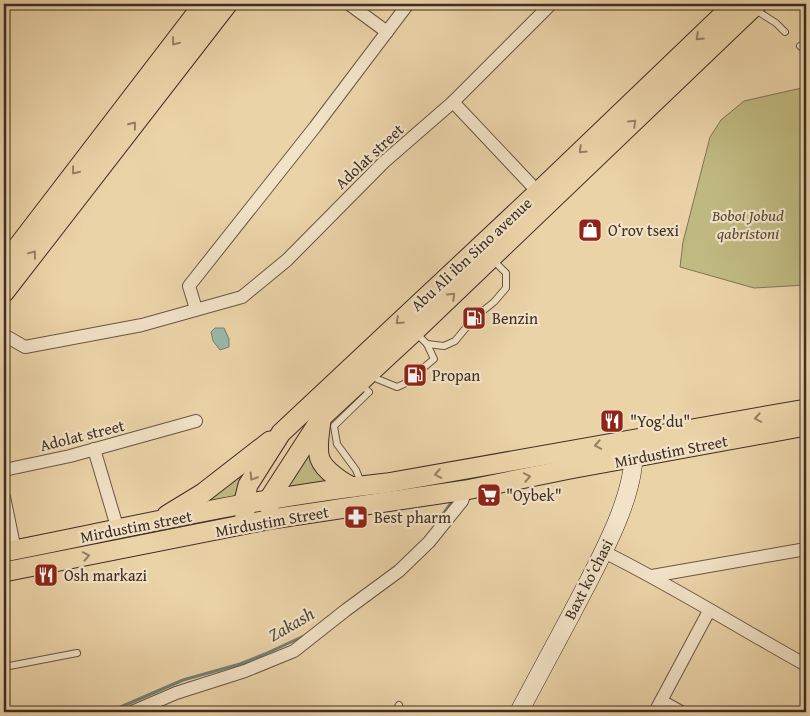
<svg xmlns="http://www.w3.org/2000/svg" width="810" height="716" viewBox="0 0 810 716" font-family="'Gentium Book Plus',serif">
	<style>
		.green { fill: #c0ba82; stroke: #7f7454 }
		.water { fill: #98b8a9; stroke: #748074 }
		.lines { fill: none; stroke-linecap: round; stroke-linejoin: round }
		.stream { stroke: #748074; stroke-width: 3 }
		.service-casing { stroke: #695646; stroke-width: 8 }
		.minor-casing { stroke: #695646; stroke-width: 14 }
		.secondary-casing { stroke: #3e2d25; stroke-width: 19 }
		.primary-casing { stroke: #3e2d25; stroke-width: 21 }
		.trunk-casing { stroke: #3e2d25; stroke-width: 22 }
		.service { stroke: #f2e2c6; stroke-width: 6 }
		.minor { stroke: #f2e2c6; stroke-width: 12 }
		.secondary { stroke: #f2e2c6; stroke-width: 18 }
		.primary { stroke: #ebd3a8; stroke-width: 19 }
		.trunk { stroke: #ebd3a8; stroke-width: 20 }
		.oneway { stroke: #948066 }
		.labels { text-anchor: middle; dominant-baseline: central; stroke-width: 4.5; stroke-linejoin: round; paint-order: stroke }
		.street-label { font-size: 16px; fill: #3e2d25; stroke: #f2e2c6 }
		.park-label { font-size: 16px; font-style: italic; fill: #584938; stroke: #f2e2c6 }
		.poi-label { font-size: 16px; fill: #3e2d25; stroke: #f2e2c6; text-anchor: start }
		.water-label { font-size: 18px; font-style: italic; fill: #50493f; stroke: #f2e2c6 }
	</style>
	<rect width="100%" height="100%" fill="#ebd3a8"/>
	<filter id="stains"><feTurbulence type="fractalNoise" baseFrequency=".004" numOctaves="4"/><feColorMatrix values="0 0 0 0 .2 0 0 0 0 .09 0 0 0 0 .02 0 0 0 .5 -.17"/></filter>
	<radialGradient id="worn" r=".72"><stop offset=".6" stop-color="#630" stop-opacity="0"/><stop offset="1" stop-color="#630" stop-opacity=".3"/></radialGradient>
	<g class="green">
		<polygon points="806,87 806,285 754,288 680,267 683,242 710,137 721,120 744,101"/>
		<polygon points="310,447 317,471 327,485 286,491 281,484"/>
		<polygon points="265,452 231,501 196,506"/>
	</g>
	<polygon class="water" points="215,328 224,328 229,339 229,347 220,350 213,341 211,332"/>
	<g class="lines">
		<g class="stream">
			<polyline points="438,521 451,503"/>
			<polyline points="109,712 183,680 240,664 265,654 306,635"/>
		</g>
		<g class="service-casing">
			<g id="service">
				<polyline points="754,9 776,23 785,32"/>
				<polyline points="800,46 806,51"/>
				<polyline points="427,344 444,346 455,341 474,318 494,302 506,288 506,273 492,259"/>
				<polyline points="370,376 397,387 404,384 434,359 427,344 416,333"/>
				<polyline points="360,383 369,392 334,426 337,444 356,470 362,485"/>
				<polyline points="4,667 77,653"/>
				<polyline points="395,712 399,705"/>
			</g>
		</g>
		<g class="minor-casing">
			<g id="minor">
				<polyline points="349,4 387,32"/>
				<polyline points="453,102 538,192"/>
				<polyline points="196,309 189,286 315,127 408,4"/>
				<polyline points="4,335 25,347 142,325 242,297 287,260 384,162 453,102 551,4"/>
				<polyline points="94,449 118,530"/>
				<polyline points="4,470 70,456 196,421"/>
				<polyline points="4,497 15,550"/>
				<path d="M604,552C673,586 739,628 806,665"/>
				<polyline points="652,576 806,549"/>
				<polyline points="661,701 681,712"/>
				<polyline points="132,712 176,693 245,671 294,651 346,610 399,571 429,542 462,501 466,490"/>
				<polyline points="655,712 709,611"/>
			</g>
		</g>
		<g class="secondary-casing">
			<path id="secondary" d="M519,712C537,679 555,645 573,611C595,568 639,493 633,445"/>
		</g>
		<g class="primary-casing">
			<g id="primary">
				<path d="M321,420C320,432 316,447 320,459C324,470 343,483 353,487"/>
				<polyline points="269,506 269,499 322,417 415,331 757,4"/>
				<polyline points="167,515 203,493 270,441"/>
				<polyline points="245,515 243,505 248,485 281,433 538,192 734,4"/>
				<path d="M4,552C131,527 258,497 387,483L806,409"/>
				<polyline points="4,572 272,519 466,490 570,469 806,426"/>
			</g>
		</g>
		<g class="trunk-casing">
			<g id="trunk">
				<polyline points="4,265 204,4"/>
				<polyline points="4,292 227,4"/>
			</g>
		</g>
		<use href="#service" class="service"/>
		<use href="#minor" class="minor"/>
		<use href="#secondary" class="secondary"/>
		<use href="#primary" class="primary"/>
		<use href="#trunk" class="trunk"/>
	</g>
	<defs><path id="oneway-chevron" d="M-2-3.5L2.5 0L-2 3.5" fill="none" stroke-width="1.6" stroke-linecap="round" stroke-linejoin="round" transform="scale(1.25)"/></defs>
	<g class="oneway">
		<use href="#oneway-chevron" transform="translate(699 37) rotate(137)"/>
		<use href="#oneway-chevron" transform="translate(175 42) rotate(128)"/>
		<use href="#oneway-chevron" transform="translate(633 123) rotate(-44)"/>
		<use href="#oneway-chevron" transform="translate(133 125) rotate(-52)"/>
		<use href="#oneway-chevron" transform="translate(582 150) rotate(136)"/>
		<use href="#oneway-chevron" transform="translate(75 171) rotate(128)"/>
		<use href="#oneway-chevron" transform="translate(33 254) rotate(-53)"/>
		<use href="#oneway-chevron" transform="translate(452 296) rotate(-44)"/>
		<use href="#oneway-chevron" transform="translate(399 321) rotate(136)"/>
		<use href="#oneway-chevron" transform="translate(758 418) rotate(170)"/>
		<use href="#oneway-chevron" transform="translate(598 445) rotate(170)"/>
		<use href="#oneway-chevron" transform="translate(438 474) rotate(170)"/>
		<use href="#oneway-chevron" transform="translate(253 477) rotate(122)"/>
		<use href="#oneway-chevron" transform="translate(527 477) rotate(-11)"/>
		<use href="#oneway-chevron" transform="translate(86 556) rotate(-11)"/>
	</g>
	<defs>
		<g id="shop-square" transform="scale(1.25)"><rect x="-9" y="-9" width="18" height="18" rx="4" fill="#8f2418" stroke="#f2e2c6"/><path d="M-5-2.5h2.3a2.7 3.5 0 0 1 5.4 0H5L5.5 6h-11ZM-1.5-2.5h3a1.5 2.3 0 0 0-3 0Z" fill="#fff"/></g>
		<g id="fuel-square" transform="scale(1.25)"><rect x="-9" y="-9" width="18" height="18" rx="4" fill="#8f2418" stroke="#f2e2c6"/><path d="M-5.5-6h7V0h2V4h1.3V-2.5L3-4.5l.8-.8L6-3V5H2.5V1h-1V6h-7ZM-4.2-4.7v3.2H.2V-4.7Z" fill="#fff"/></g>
		<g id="restaurant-square" transform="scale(1.25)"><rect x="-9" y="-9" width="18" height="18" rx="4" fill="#8f2418" stroke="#f2e2c6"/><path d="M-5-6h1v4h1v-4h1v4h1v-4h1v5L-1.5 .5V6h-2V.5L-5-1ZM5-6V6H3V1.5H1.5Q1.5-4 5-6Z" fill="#fff"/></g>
		<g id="supermarket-square" transform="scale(1.25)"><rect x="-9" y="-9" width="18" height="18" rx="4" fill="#8f2418" stroke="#f2e2c6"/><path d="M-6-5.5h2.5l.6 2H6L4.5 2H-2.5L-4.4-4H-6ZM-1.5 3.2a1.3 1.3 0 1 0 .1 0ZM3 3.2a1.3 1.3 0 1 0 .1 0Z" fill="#fff"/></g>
		<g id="pharmacy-square" transform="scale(1.25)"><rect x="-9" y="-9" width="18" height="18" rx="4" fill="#8f2418" stroke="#f2e2c6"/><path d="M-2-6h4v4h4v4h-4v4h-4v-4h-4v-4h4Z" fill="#fff"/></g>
	</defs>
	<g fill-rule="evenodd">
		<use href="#shop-square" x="590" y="230"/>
		<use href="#fuel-square" x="474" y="318"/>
		<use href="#fuel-square" x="415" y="375"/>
		<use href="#restaurant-square" x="612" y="421"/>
		<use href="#supermarket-square" x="489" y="495"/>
		<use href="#pharmacy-square" x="356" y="517"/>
		<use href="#restaurant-square" x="46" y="575"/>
	</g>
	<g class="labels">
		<g class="street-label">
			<text transform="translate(369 156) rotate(-43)">Adolat street</text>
			<text transform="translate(471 254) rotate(-43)">Abu Ali ibn Sino avenue</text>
			<text transform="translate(82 435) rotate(-14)">Adolat street</text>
			<text transform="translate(671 451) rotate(-11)">Mirdustim Street</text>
			<text transform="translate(272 521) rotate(-10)">Mirdustim Street</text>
			<text transform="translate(136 526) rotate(-11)">Mirdustim street</text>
			<text transform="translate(588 579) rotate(-63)">Baxt koʻchasi</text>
		</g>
		<g class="park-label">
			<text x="748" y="215">Boboi Jobud<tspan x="748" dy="18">qabristoni</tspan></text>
		</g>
		<g class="poi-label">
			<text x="608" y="230">Oʻrov tsexi</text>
			<text x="492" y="318">Benzin</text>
			<text x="432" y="375">Propan</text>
			<text x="630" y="421">"Yog'du"</text>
			<text x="506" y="495">"Oybek"</text>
			<text x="374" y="517">Best pharm</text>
			<text x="64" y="575">Osh markazi</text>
		</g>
		<g class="water-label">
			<text transform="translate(291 624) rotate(-30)">Zakash</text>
		</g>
	</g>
	<rect width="810" height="716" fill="none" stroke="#ebd3a8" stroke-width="20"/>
	<rect x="5" y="5" width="800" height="706" fill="none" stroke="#3e2d25" stroke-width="2.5"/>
	<rect x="10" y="10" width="790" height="696" fill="none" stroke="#3e2d25"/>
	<rect width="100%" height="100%" filter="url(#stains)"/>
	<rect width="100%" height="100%" fill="url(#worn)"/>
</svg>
